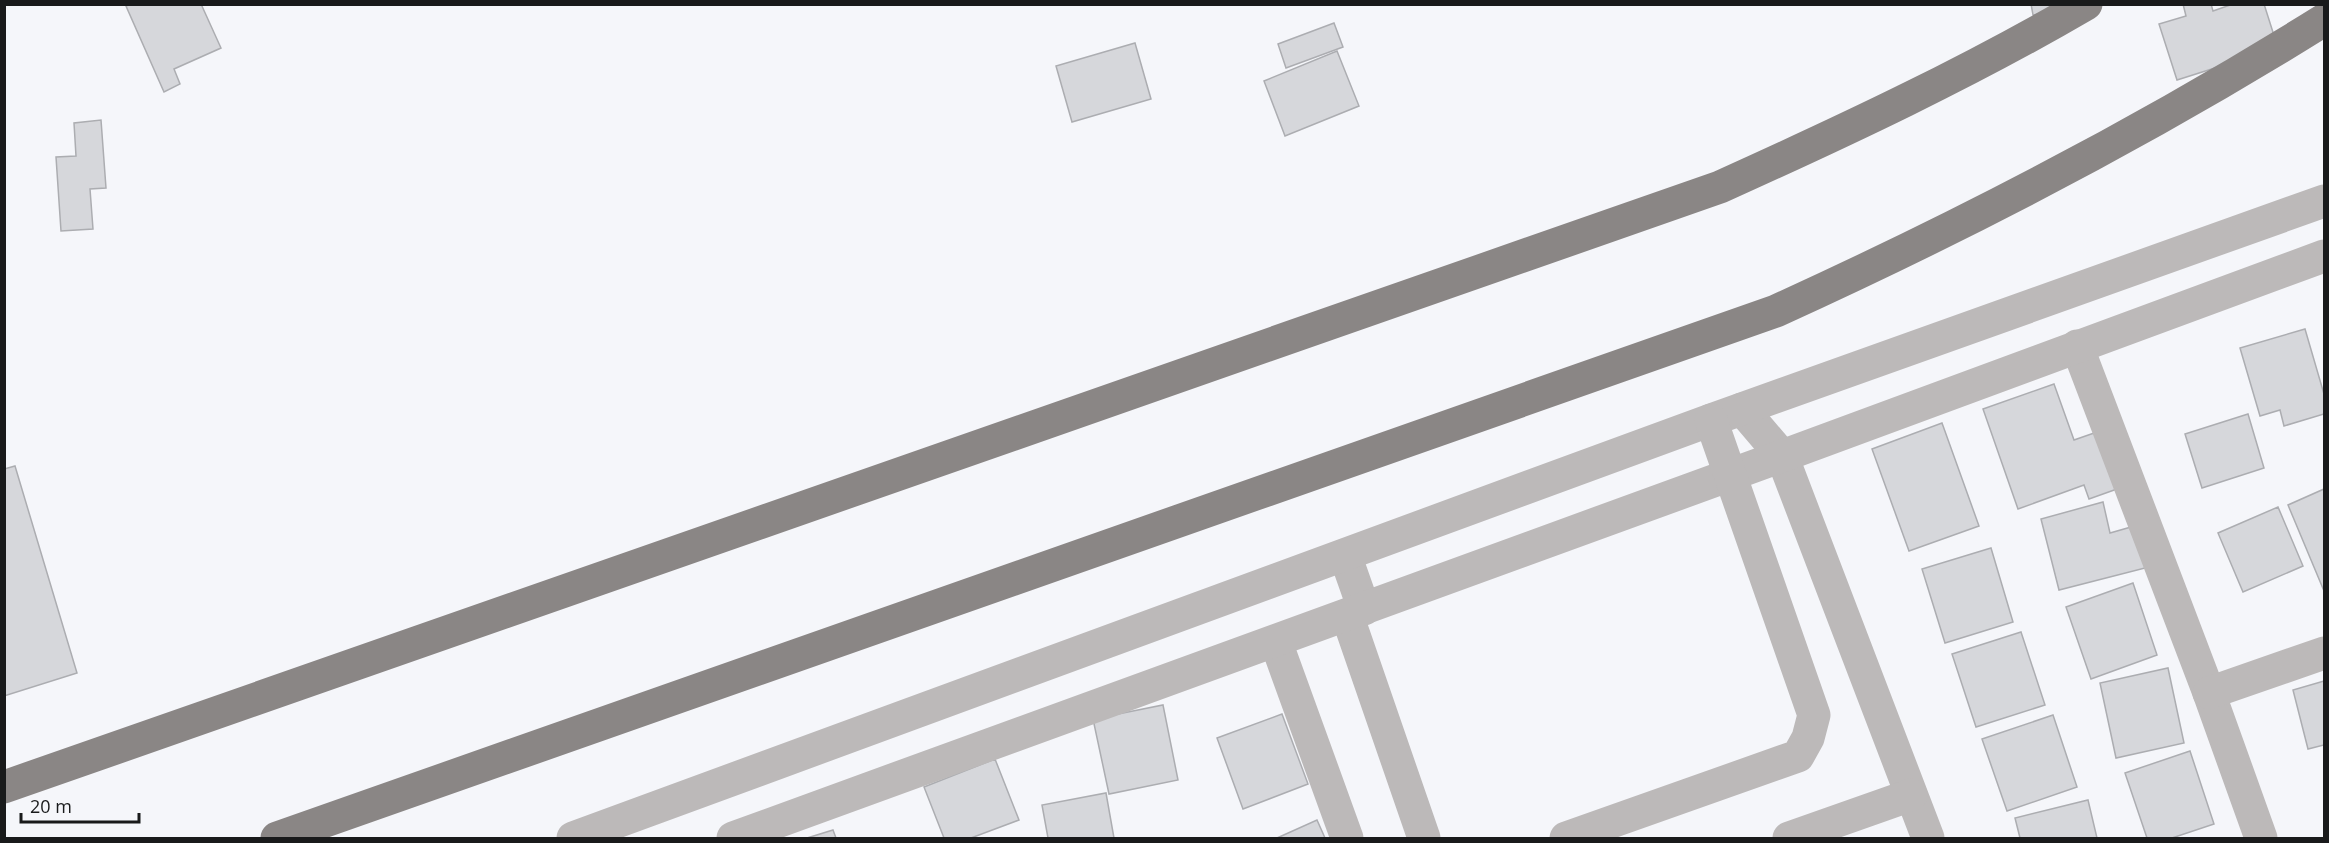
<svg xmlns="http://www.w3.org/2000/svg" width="2329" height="843" viewBox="0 0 2329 843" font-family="'Open Sans',sans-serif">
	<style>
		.building { fill: #d6d7db; stroke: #acadb1; stroke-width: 1.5 }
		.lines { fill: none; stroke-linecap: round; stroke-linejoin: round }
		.minor { stroke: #bcb9b9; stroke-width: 33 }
		.major { stroke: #8a8685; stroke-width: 33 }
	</style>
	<rect width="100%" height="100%" fill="#f5f6fa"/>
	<g class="building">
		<polygon points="130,4 201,4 221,48 174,69 180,84 164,92 126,6"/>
		<polygon points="2031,4 2101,4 2033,15"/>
		<polygon points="2183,4 2211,4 2213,11 2233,4 2264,4 2278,48 2177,80 2159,24 2186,16"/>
		<polygon points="1334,23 1343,47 1286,68 1278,44"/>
		<polygon points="1135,43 1151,99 1072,122 1056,66"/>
		<polygon points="1337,51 1359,106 1285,136 1264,81"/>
		<polygon points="101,120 106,188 90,189 93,229 61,231 56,157 76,156 74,123"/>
		<polygon points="2305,329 2324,394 2324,414 2284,426 2280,410 2260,416 2240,348"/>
		<polygon points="2054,384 2074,440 2097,432 2117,489 2089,499 2084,485 2018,509 1983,409"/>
		<polygon points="2248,414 2264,468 2202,488 2185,434"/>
		<polygon points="1942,423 1979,526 1909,551 1872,449"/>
		<polygon points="15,466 77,673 4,696 4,469"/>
		<polygon points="2324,489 2324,591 2288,505"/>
		<polygon points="2103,502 2110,533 2138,525 2149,567 2059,590 2041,519"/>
		<polygon points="2278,507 2303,566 2243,592 2218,533"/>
		<polygon points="1991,548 2013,622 1945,643 1922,569"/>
		<polygon points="2133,583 2157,655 2091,679 2066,607"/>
		<polygon points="2021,632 2045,705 1976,727 1952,654"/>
		<polygon points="2168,668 2184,743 2116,758 2100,683"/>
		<polygon points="2324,681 2324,745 2308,749 2293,690"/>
		<polygon points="1163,705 1178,780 1109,794 1093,719"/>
		<polygon points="1282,714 1308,784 1243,809 1217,738"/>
		<polygon points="2053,715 2077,787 2007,811 1982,739"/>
		<polygon points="2190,751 2214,824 2172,838 2147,838 2125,773"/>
		<polygon points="995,759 1019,820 971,838 944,838 924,787"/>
		<polygon points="1106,793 1114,838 1048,838 1042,805"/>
		<polygon points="2088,800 2097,838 2020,838 2015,818"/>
		<polygon points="1317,820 1325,838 1277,838"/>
		<polygon points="833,830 836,838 807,838"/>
	</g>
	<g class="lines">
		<g class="minor">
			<polyline points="2077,346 2209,693 2261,838"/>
			<polyline points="1742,409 1782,456 1928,838"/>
			<polyline points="1345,555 1364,609"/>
			<polyline points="1347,615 1424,838"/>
			<polyline points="1276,642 1347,838"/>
			<polyline points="2209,693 2324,653"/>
			<polyline points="573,838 1711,420 2324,201"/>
			<polyline points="733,838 1782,456 2324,256"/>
			<polyline points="1566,838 1798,756 1808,738 1814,715 1711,420"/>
			<polyline points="1789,838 1911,795"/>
		</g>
		<g class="major">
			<path d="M4,787L1720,187C1844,131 1968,73 2086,4"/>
			<path d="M277,838L1776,311C1965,225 2148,130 2324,20"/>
		</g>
	</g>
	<rect width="2329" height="843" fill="none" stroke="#191a1b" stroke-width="12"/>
	<path d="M21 813v9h118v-9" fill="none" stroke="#191a1b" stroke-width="3"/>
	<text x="30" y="813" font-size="18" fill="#191a1b" stroke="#f5f6fa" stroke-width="4.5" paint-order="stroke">20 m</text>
</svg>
